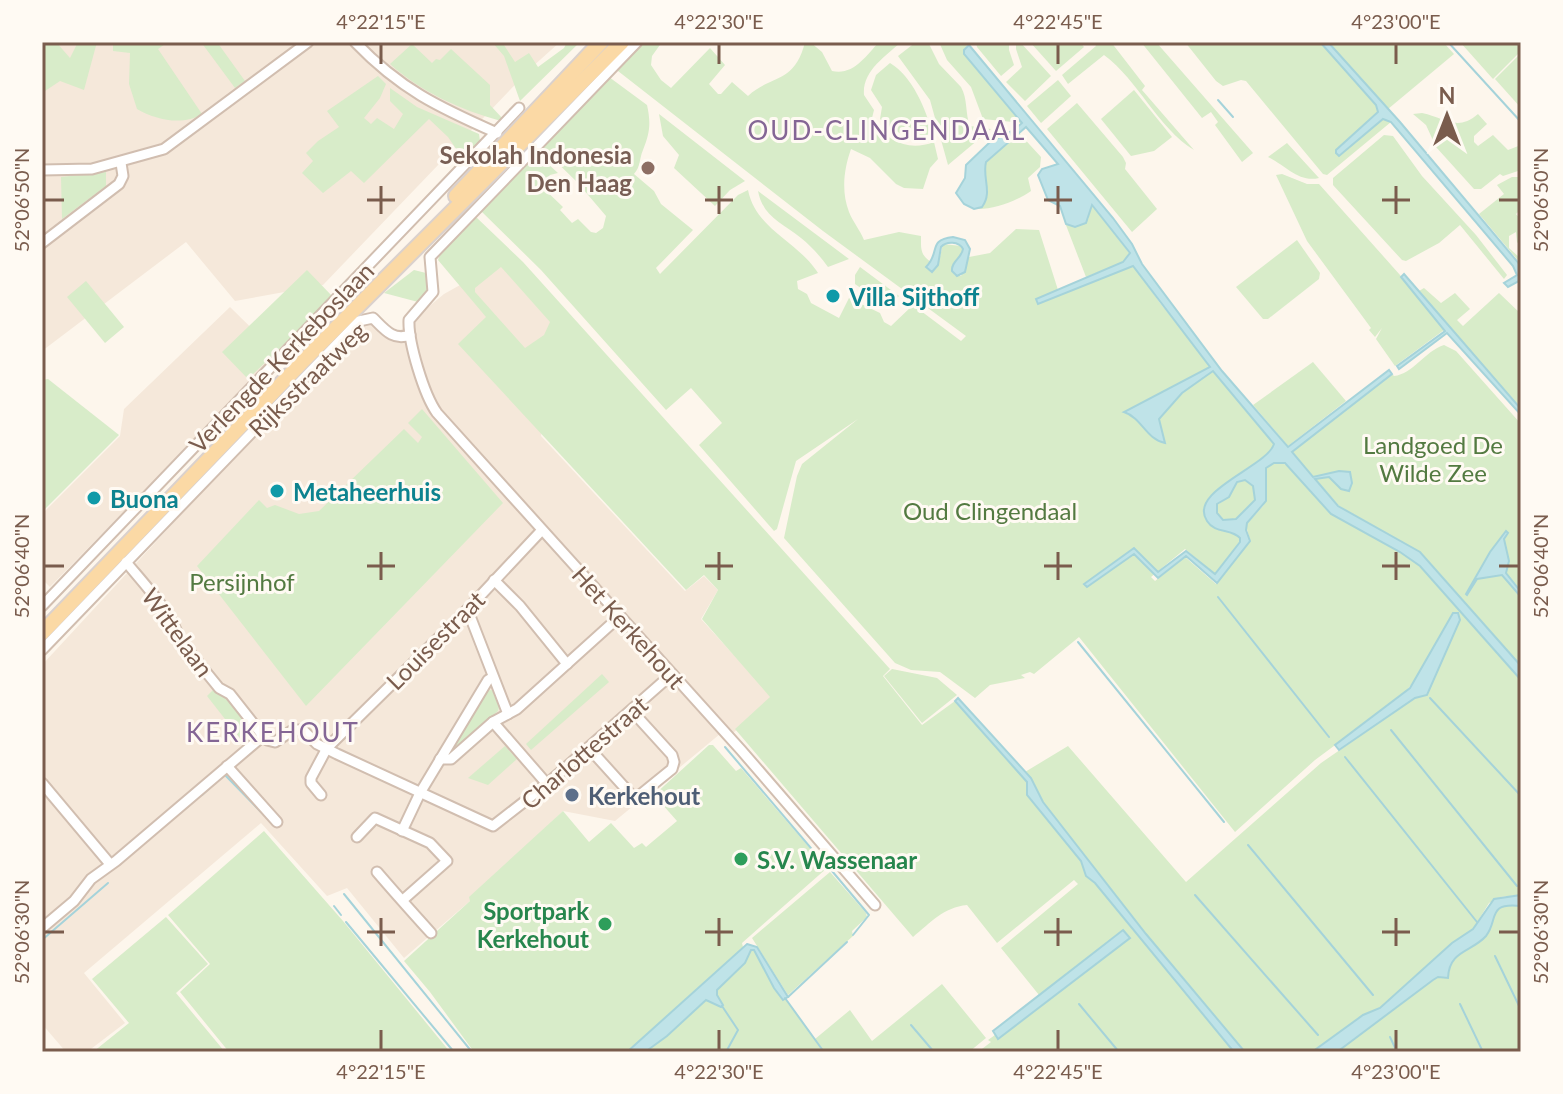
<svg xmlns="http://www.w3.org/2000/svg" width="1563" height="1094" viewBox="0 0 1563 1094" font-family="Lato,sans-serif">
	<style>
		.residential { fill: #f5e8da }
		.green { fill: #d8ecc9; fill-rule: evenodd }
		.water { fill: #bfe3e8; stroke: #a5d3da; stroke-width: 2; fill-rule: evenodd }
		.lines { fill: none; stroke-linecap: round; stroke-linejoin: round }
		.stream { stroke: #a5d3da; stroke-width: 2 }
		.minor-casing { stroke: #d1beb0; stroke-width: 13 }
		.primary-casing { stroke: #dad1cd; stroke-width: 18 }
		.minor { stroke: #fff; stroke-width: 9 }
		.primary { stroke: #fbd9a5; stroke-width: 14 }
		.ticks { fill: none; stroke: #7a5c4d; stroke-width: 3 }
		.education-dot { fill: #8d6e63; stroke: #fffaf3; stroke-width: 3 }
		.culture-dot { fill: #0f9aa8; stroke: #fffaf3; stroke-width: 3 }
		.service-dot { fill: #5c6f8a; stroke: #fffaf3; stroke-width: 3 }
		.leisure-dot { fill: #2e9e5b; stroke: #fffaf3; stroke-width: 3 }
		.labels { text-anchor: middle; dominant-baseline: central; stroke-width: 6; stroke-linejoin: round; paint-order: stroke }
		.education-label { font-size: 24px; font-weight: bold; fill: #785e54; stroke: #fffaf3; text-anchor: end }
		.culture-label { font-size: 24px; font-weight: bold; fill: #0d838f; stroke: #fffaf3; text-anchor: start }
		.street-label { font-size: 24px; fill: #7a5c4d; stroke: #fffaf3 }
		.park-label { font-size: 24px; fill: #537a41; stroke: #fffaf3 }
		.service-label { font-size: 24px; font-weight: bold; fill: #4e5e75; stroke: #fffaf3; text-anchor: start }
		.leisure-label { font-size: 24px; font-weight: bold; fill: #27864d; stroke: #fffaf3; text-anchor: start }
		.neighbourhood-label { font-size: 26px; letter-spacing: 2px; fill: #846695; stroke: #fffaf3 }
		.neatline { fill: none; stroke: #7a5c4d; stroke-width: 3 }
		.ticks-label { font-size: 20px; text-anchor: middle; fill: #7a5c4d }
	</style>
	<rect width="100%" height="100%" fill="#fdf6ec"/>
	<g class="residential">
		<polygon points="42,42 560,42 531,68 323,285 235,301 186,242 42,351"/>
		<polygon points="506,264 563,319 541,436 685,591 704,576 718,590 701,619 773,698 733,733 720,734 615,821 563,811 470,901 404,958 347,888 327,896 261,823 84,973 125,1023 87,1052 66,1052 42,1024 42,665 250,440 366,320 396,334 444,294 487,270"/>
		<polygon points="230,307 278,354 50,587 42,579 42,514 120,436 124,409"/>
	</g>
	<g class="green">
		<polygon points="42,42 56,42 70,58 78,42 97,42 84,90 60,81 42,93"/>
		<path d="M113,42H168L158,49L202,114C183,126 156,120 137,109L129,84L130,53L113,51Z"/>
		<polygon points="201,42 217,42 245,81 235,88"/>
		<polygon points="492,42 502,42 515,62 529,53 538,67 564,48 567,42 580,42 520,101 504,56"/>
		<path d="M643,42H662L652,56L651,65L661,80L671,88L710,48L725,65L709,84L718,94H721L732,82L748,96C770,75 795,84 805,42H810L822,52L832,71C853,76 866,56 879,42H901C885,57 862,71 864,95L874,110L871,122C890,141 908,152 934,142L938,159L930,168L923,189L904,188L896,184L870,158L851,149C844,169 841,191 849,212C853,222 860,230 864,240L899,232L921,236C921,248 920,255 931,262L926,267L938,265L943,244L961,246L963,252L954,275L961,276L969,257L990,253L1016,229L1039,230L1058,290L1036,299L1038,303L1133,265L1135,268L1160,303L1274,444L1267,456L1215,492L1206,520C1216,531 1231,528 1240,537V542L1215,574L1185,549L1151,577L1155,581L1185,557L1216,584L1250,541L1246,525L1263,506L1267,495L1264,472L1269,465L1279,462L1289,466L1331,514L1400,552L1420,566L1521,680V895L1500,897L1489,903L1473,929L1452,943L1380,1008L1363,1015L1312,1052H1245L1146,934L1043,802L1034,783L1025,772L1068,746L1186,882L1321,763L1415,698L1425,696L1460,620L1404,694L1315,760L1235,832L1079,637L1034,674L1030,672L1021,675L1025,678L990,685L975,698L940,672L911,670L895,663L784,538L797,476L802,464L858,419L796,461L777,529L774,531L699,445L722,423L691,388L666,410L541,270L481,211L537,154L558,173L550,175L540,185L563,207L560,210L572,223L578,219L591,232L596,233L603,228L606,216L577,182L542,148L609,77L647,105C651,123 650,133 643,150C639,159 641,166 634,174L654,191L661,204L693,230L656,268L660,274L738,195L748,190C756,229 795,240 816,270L818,273L797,281L798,289L807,294L811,303L839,318L849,298L880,313L884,322L891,326L913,305L961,341L966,336L823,231L618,71V68Z"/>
		<path d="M916,42H928L939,64L961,87C968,99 965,114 970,126L991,129L948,165L930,100L898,56Z"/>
		<polygon points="939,42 969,42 966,47 1022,123 983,119 971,87 947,60"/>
		<polygon points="976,42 1009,42 1009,50 1014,65 1001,76 977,47"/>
		<polygon points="1016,42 1020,42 1051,76 1025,101 1006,82 1022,67 1016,49"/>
		<polygon points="1030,42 1080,42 1084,47 1056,71"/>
		<path d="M1094,42H1111L1145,86L1142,90L1194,150C1157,127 1139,81 1104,55L1068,84L1062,75L1096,46Z"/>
		<polygon points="1141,42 1156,42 1253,153 1242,162 1215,125 1218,122 1211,112 1202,118"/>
		<polygon points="1185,42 1320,42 1377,105 1378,112 1336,150 1383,119 1391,122 1327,175 1323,174 1246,81 1241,80 1223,86 1216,81"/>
		<polygon points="1328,42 1443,42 1454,54 1388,109"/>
		<polygon points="1460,42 1521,42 1521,51 1493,79"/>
		<path d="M412,44L432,63L436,59L440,60L451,49L490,85V105L503,119L501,121C461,110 421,92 390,64Z"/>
		<polygon points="1521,53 1521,108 1495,79"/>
		<path d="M890,63C912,76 926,109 932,133C910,143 897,133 880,119L882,107L871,90L876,75Z"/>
		<polygon points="378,76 386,84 380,98 364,118 371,124 377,118 394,129 403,114 390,101 390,88 417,107 479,134 480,141 463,159 448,137 429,119 364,183 351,171 323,193 302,173 313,161 306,153 318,141 339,127 327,111"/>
		<polygon points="1058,80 1071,96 1041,123 1027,106"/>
		<polygon points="1134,90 1172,137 1154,151 1131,156 1101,119"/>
		<polygon points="1077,103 1123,157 1126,163 1125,169 1157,209 1132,232 1047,129"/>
		<path d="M1422,113C1446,118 1457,132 1478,114L1487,124L1474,136V142L1478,146L1493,135L1508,150L1521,145V170L1503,176L1500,174L1481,189H1474L1436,147L1426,125L1413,114Z"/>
		<polygon points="659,114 745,181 730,190 715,206 674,168 679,155 663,136"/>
		<path d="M1019,133L1041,157L1040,167L1028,178L1031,191C1017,201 993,210 976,209L982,207L988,192L984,170L986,162Z"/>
		<polygon points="1384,135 1393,136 1422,176 1476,235 1507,275 1504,279 1460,225 1439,243 1406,261 1402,260 1333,185 1333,178"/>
		<path d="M1287,143L1319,178C1299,183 1285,165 1268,157Z"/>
		<polygon points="106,172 106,186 62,219 61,177"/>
		<polygon points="1282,174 1307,184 1319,184 1400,275 1444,330 1395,366 1376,339 1382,328 1375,337 1369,330 1371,328 1307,241 1276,175"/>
		<polygon points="1512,177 1521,177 1521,209 1516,214 1521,220 1519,226 1521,247 1517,242 1516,232 1509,236 1509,248 1521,259 1521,264 1479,214 1504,194 1497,185"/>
		<path d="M758,191L849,259L828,267C820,256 811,246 801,238C782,223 763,217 758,191Z"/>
		<polygon points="1091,204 1130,254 1123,262 1086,277 1064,220 1066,224 1088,220"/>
		<path d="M476,217L523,262L890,669L883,676L922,725L955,701L1027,782L1028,795L1081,861L1092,880L1234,1052H978L991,1042L988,1040L995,1035L999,1038L1129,937L1123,930L1039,995L1001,948L1078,884L1074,880L997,943L967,905C944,907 930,923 913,937L735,729L770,697L702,619L718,590L704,575L686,590L458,344L486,317L438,260L440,254ZM501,267L550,322L544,335L525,348L475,292V288Z"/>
		<polygon points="1297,240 1320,273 1319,279 1268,319 1263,319 1236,287"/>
		<polygon points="860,267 899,296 888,307 855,284 855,275"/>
		<polygon points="307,270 333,297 248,379 222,352"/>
		<polygon points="414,270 426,273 429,286 428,292 418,302 384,293"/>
		<polygon points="86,281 124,327 105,343 67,297"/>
		<polygon points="1424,288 1441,303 1455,293 1470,309 1457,320 1463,326 1499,293 1521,314 1521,409 1419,291"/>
		<path d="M1444,345L1456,351L1521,424V666L1420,552L1339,506L1292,452L1392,374L1394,376C1413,374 1425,351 1444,345Z"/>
		<polygon points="1313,362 1346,401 1288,446 1253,405"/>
		<polygon points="48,379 119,435 42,512 42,380"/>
		<polygon points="422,409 503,503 306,706 197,566 259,500 267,508 275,505 299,514 319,511 404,429 418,443 422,437 408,423"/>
		<polygon points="1245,480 1253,486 1255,500 1236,519 1223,520 1217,513 1217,505 1229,497 1237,482"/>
		<polygon points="892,669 937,678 957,695 922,723 884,676"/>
		<polygon points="602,674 609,682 531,750 526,744"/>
		<polygon points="213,690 224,695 256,732 243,742 207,696"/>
		<polygon points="492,690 499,707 498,711 452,751 449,747 485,691"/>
		<polygon points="709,745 713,745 736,771 741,768 827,868 742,943 745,955 637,1052 474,1052 430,992 404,961 470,901 469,897 563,811 589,842 611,823 634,848 642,843 646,847 677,821 654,795"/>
		<polygon points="505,746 517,759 488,785 468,778"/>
		<polygon points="264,831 343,921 450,1052 229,1052 180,992 210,964 168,915"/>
		<polygon points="830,872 866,913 867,917 852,931 853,936 788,995 752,938"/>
		<path d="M1521,904V1052H1337L1433,980L1448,972C1453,953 1472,947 1486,935L1484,929C1493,910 1499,905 1521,904Z"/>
		<polygon points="166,917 208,964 176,993 225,1052 93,1052 129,1023 92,979"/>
		<polygon points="751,950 754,950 770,980 772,980 815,1039 850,1010 872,1041 942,984 986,1038 969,1052 645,1052 667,1036 706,1000 721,1007 723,1005 717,995 717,990 745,963"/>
	</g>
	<g class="water">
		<polygon points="1320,42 1328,42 1400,122 1521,266 1521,280 1508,287 1504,283 1517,275 1513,266 1391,122 1383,119 1339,156 1336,153 1336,150 1378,112 1376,105"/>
		<path d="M969,45L1113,218L1132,244L1142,264L1222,371L1288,447L1389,370L1392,374L1292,452L1313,477L1339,471L1350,472L1352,483L1349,491L1341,489L1329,477L1315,479L1338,506L1420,552L1521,666V680L1420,566L1400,552L1331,514L1285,463H1274L1266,468V501L1247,523L1246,530L1250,541L1217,583L1186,556L1158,578L1134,554L1087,587L1084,584L1134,548L1158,572L1186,551L1215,574L1240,542V538C1231,528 1215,534 1207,521C1187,491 1267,467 1274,444L1213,371L1182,393L1159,419L1165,443C1146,439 1142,418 1124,412L1210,367L1133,266L1038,304L1036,299L1123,262L1130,253L1092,205L1086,223L1075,227L1066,224L1060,206L1048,200L1038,175L1042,169L1058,164L1026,127L986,162C982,178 993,192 982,207L974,209L964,204L956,193L965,178L966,165L990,142L1014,130L1022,123L964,54V50ZM1245,480L1253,486L1255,500L1236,519L1223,520L1217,513V504L1229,497L1237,482Z"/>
		<path d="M953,237L965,240L970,249L965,272L957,276L952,271C951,261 962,258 963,249C959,241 946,241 941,247L938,265L932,272L926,267C941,252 927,240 953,237Z"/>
		<polygon points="1404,274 1521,409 1521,415 1447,333 1399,369 1397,366 1445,331 1401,277"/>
		<polygon points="1506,531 1508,533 1504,539 1509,561 1506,573 1521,592 1521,597 1502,575 1477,579 1467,595 1466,594 1490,552"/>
		<polygon points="1453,613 1458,613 1460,620 1427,695 1415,698 1339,750 1335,745 1410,688"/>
		<polygon points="958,698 1031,778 1043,802 1146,934 1245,1052 1234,1052 1095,883 1086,876 1081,861 1027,795 1027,782 955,701"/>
		<path d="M1521,895V906C1486,902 1499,920 1486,936C1472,952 1449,950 1448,978L1438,977L1433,980L1337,1052H1312L1363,1015L1380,1008L1452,943L1473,929L1494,899Z"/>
		<polygon points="1123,930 1130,938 998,1039 993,1031"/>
		<polygon points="747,944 757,947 788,997 783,1000 774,988 754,950 751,950 745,963 717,990 717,995 723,1005 721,1007 706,1000 667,1036 645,1052 627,1052"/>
	</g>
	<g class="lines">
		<g class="stream">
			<polyline points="1448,42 1521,122"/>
			<polyline points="1218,100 1233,117"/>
			<polyline points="1218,597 1329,737"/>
			<polyline points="1078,642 1224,822"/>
			<polyline points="1430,698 1521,796"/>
			<polyline points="1391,730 1517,886"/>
			<polyline points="725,747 827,867"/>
			<polyline points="1345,757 1477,922"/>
			<polyline points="225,775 265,816"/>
			<polyline points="202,795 216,782"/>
			<polyline points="176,816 192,803"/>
			<polyline points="150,838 166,824"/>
			<polyline points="1248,845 1373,995"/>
			<polyline points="832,871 869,915 853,935"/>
			<polyline points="344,894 472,1052"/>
			<polyline points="1195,895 1318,1035"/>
			<polyline points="334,906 341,915"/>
			<polyline points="346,922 454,1052"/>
			<polyline points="42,940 108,883"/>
			<polyline points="1495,956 1521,1010"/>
			<polyline points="788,997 847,942"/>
			<polyline points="785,998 824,1052"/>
			<polyline points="1079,1004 1119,1052"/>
			<polyline points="1460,1004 1483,1052"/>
			<polyline points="722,1006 738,1030 726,1052"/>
			<polyline points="911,1025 934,1052"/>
			<polyline points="1390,1037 1397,1052"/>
		</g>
		<g class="minor-casing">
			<g id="minor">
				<path d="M355,42C400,89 438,107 497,133"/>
				<path d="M637,42L430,257L433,292L409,320C408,342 424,395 437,413L741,750L875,905"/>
				<polyline points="42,170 92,169 164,149 308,42"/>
				<polyline points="42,243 119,184 123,176 121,163"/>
				<path d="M126,562C144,584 172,613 180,640L219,688L230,694L263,736"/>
				<polyline points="494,580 520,606 567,664"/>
				<polyline points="42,606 519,108"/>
				<polyline points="466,611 470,616 508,714"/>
				<path d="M42,650L359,321L373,318C385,330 393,341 410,335"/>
				<polyline points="493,722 547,784"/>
				<polyline points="589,748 635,799 672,769 674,762 672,755 632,711"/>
				<polyline points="440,759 451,759 493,722 517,709 619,617"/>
				<polyline points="227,766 277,822"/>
				<polyline points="42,783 110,864"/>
				<polyline points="321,795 311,783 311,778 327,748 466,611 542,530"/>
				<polyline points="402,831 420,793 488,680 493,677"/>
				<polyline points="357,837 375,818 430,843 447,861 404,899"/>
				<path d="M377,872C395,893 412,912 431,933"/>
				<polyline points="42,928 74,901 91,879 116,861 263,736 267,740 275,742 293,730 303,730 317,744 337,754 493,826 547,784 672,674"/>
			</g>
		</g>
		<g class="primary-casing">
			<g id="primary">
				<polyline points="456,196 601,42"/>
				<polyline points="42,633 303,361 622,42"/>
			</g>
		</g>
		<use href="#minor" class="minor"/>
		<use href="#primary" class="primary"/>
	</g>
	<path class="ticks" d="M381,44V64M719,44V64M1058,44V64M1396,44V64M381,186V214M719,186V214M1058,186V214M1396,186V214M44,200H64M367,200H395M705,200H733M1044,200H1072M1382,200H1410M1499,200H1519M381,552V580M719,552V580M1058,552V580M1396,552V580M44,566H64M367,566H395M705,566H733M1044,566H1072M1382,566H1410M1499,566H1519M381,918V946M719,918V946M1058,918V946M1396,918V946M44,932H64M367,932H395M705,932H733M1044,932H1072M1382,932H1410M1499,932H1519M381,1030V1050M719,1030V1050M1058,1030V1050M1396,1030V1050"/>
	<circle class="education-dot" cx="648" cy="168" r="8"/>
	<g class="culture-dot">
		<circle cx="833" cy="296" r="8"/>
		<circle cx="277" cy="491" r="8"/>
		<circle cx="94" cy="498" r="8"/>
	</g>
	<circle class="service-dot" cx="572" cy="795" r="8"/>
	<g class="leisure-dot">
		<circle cx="741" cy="859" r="8"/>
		<circle cx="605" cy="924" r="8"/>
	</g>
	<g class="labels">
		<g class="education-label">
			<text x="632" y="154">Sekolah Indonesia<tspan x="632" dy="28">Den Haag</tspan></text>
		</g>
		<g class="culture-label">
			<text x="849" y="296">Villa Sijthoff</text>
			<text x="293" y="491">Metaheerhuis</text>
			<text x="110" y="498">Buona</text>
		</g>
		<g class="street-label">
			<text transform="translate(281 357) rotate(-46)">Verlengde Kerkeboslaan</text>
			<text transform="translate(307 379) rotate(-44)">Rijksstraatweg</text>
			<text transform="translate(629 627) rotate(48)">Het Kerkehout</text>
			<text transform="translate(178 632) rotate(54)">Wittelaan</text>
			<text transform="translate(435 640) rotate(-45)">Louisestraat</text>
			<text transform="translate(584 752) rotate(-41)">Charlottestraat</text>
		</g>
		<g class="park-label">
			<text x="1433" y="444">Landgoed De<tspan x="1433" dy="28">Wilde Zee</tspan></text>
			<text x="990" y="510">Oud Clingendaal</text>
			<text x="242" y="581">Persijnhof</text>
		</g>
		<g class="service-label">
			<text x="588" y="795">Kerkehout</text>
		</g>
		<g class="leisure-label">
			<text x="757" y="859">S.V. Wassenaar</text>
			<text x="589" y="910" text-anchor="end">Sportpark<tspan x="589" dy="28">Kerkehout</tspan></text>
		</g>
		<g class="neighbourhood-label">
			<text x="887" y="130">OUD-CLINGENDAAL</text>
			<text x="273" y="732">KERKEHOUT</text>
		</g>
	</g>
	<rect width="1563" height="1094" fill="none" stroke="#fffaf3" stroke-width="88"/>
	<g transform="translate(1447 116)" stroke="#fffaf3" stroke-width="6" paint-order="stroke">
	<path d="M0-6L14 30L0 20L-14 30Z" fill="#7a5c4d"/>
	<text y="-12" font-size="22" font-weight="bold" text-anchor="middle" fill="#7a5c4d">N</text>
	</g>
	<rect x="44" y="44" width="1475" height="1006" class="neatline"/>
	<g class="ticks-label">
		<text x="381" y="29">4°22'15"E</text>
		<text x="719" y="29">4°22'30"E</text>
		<text x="1058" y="29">4°22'45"E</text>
		<text x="1396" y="29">4°23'00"E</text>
		<text transform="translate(22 200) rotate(-90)" y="7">52°06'50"N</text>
		<text transform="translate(1541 200) rotate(-90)" y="7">52°06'50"N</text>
		<text transform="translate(22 566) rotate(-90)" y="7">52°06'40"N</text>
		<text transform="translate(1541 566) rotate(-90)" y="7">52°06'40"N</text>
		<text transform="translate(22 932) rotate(-90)" y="7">52°06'30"N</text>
		<text transform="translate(1541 932) rotate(-90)" y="7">52°06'30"N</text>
		<text x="381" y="1079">4°22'15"E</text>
		<text x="719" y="1079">4°22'30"E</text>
		<text x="1058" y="1079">4°22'45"E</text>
		<text x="1396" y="1079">4°23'00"E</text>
	</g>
</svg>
